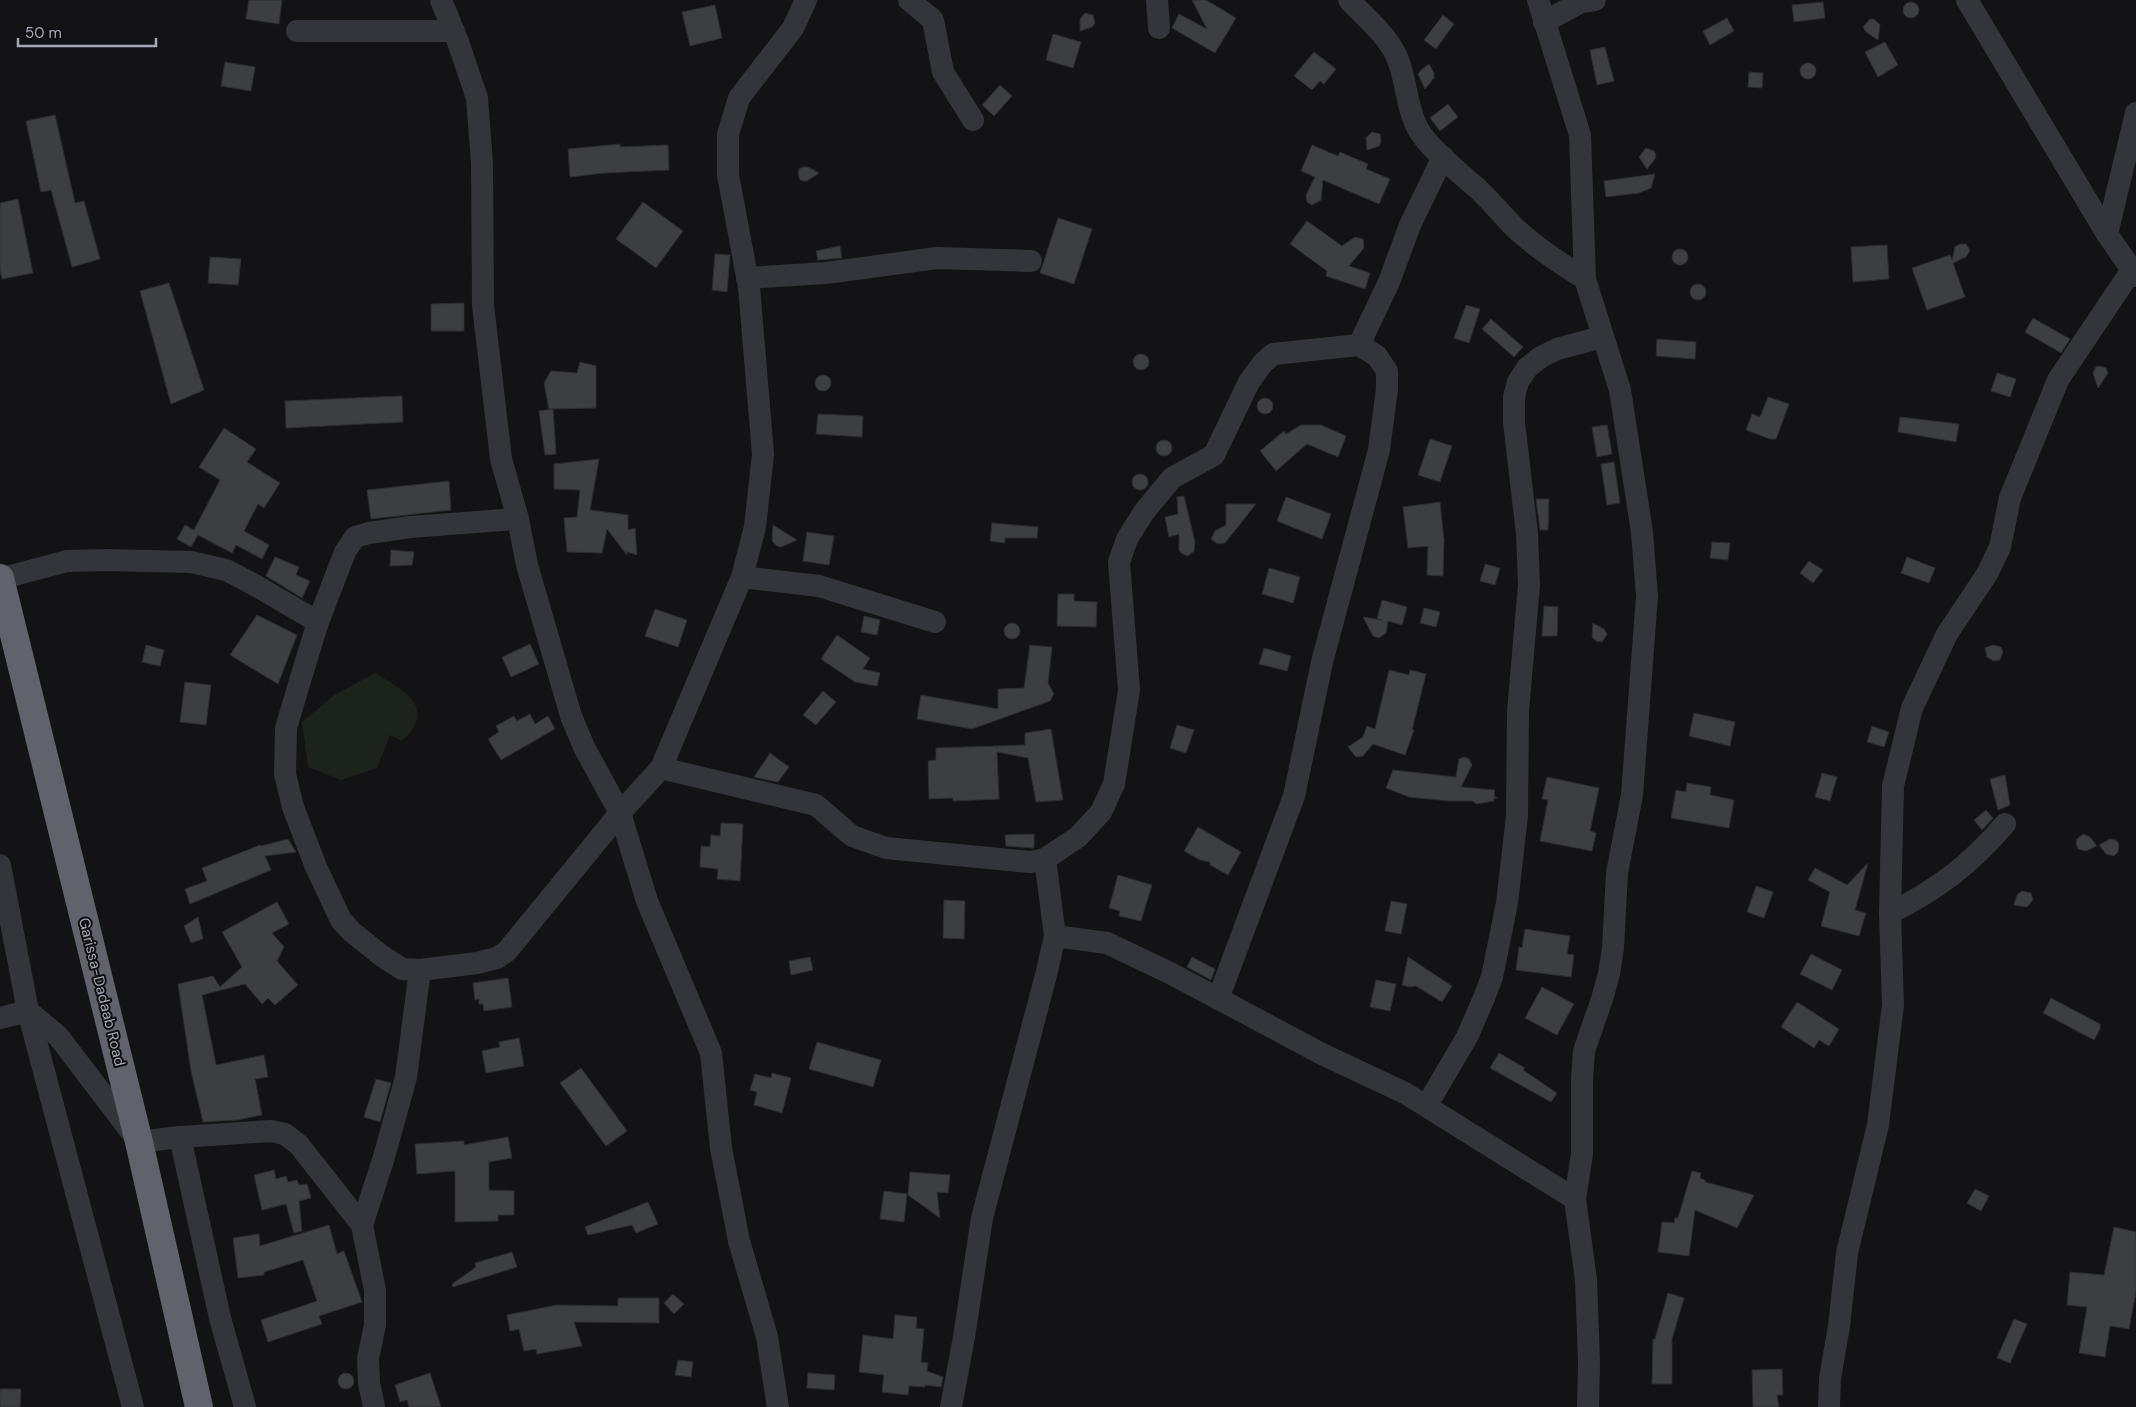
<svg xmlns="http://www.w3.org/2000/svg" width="2136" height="1407" viewBox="0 0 2136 1407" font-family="'DM Sans',sans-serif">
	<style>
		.green { fill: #1b231c }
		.building { fill: #3d3e42; stroke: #2d2d31 }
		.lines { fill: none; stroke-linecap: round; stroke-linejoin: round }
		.minor { stroke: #34353a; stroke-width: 22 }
		.highway { stroke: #60636b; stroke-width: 28 }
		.labels { text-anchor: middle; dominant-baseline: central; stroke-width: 4; stroke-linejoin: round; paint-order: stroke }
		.street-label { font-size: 15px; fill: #a4a9b6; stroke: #0e0e10 }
	</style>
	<rect width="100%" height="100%" fill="#131315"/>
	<path class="green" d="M375,673C404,691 438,707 402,741L390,735L377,768L341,780L308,767L302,722L333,696Z"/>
	<g class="building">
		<polygon points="249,0 282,0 279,24 246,19"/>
		<polygon points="1192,0 1206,0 1236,18 1215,53 1172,28 1179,14 1207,29"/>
		<polygon points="1823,2 1825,18 1794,22 1792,5"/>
		<circle cx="1911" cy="10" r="8"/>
		<polygon points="715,5 722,38 690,46 682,12"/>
		<polygon points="1085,13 1093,15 1095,23 1092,27 1080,31 1080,19"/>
		<polygon points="1443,15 1454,24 1436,49 1424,40"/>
		<polygon points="1727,18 1734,31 1710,45 1703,31"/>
		<polygon points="1870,19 1874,19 1880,25 1878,40 1866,32 1863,27"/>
		<polygon points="1053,34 1081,42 1073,68 1046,60"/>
		<polygon points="1885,42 1898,65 1878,77 1865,52"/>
		<polygon points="1605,47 1614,81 1597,85 1590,50"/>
		<polygon points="1314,52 1336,69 1324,84 1320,81 1312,90 1294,76"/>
		<polygon points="225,62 255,67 251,91 221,86"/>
		<circle cx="1808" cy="71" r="8"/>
		<polygon points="1429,64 1434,73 1434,78 1425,89 1418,74 1421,70"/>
		<polygon points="1749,72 1763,73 1762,88 1748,87"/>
		<polygon points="1000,85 1012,96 994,116 982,105"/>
		<polygon points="1448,104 1458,117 1440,131 1430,118"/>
		<polygon points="55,115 75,203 84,201 100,259 72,267 51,190 41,192 26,121"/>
		<polygon points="1372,132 1380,134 1381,142 1379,146 1367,150 1366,138"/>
		<polygon points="620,144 620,147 668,145 669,170 604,173 570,177 568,149"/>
		<polygon points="1312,145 1338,156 1340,152 1368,164 1366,169 1390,179 1379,204 1323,180 1321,200 1312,205 1307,202 1306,195 1315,177 1301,171"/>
		<polygon points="1646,148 1654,151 1656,155 1655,159 1647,169 1639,157"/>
		<polygon points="803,167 808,167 819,173 807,181 803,181 800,180 798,173 799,169"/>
		<polygon points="1655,174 1651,188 1639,193 1606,197 1604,181"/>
		<polygon points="18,199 33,273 2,279 0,270 0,203"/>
		<polygon points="643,202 683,231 656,268 616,239"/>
		<polygon points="1058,218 1092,229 1074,284 1040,273"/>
		<polygon points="1307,221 1342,246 1355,237 1363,239 1364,248 1349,266 1370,273 1365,289 1326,276 1327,271 1290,244"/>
		<polygon points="1960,244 1966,244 1970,250 1966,257 1953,263 1965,297 1927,310 1912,268 1950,255 1952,260 1955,247"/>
		<polygon points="1887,245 1889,279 1853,282 1851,247"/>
		<polygon points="840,246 842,258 818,260 816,251"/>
		<circle cx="1680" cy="257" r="8"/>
		<polygon points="715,254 730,255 727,292 712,290"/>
		<polygon points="210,257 241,259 238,285 208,283"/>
		<polygon points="169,283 204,390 171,404 140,291"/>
		<circle cx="1698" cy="292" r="8"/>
		<polygon points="464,303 464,331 431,331 431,304"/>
		<polygon points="1466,305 1480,309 1469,343 1454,338"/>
		<polygon points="2033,318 2070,339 2061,353 2025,332"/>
		<polygon points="1491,319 1523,347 1514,357 1482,329"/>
		<polygon points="1657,339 1696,342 1695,359 1656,356"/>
		<circle cx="1141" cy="362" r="8"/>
		<polygon points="580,362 596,366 596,408 549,409 544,383 551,371 577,373"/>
		<polygon points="2100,366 2106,368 2108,373 2098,388 2093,373 2096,367"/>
		<polygon points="1997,373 2016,379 2010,397 1991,391"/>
		<circle cx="823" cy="383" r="8"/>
		<polygon points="402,396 403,422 286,428 285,401"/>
		<polygon points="1768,397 1789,404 1776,439 1770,439 1746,430 1752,414 1760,417"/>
		<circle cx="1265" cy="406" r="8"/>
		<polygon points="553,409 556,454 545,455 539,411"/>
		<polygon points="818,414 863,416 862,437 816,434"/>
		<polygon points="1900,417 1959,424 1956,442 1898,432"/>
		<polygon points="1301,425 1321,425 1346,436 1338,457 1307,444 1276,471 1260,451 1284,431 1286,434"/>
		<polygon points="1607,425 1612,454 1597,457 1592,427"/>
		<polygon points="224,428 256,449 247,462 280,483 264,508 258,504 244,531 269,545 262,559 236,545 232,553 198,535 191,547 177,539 185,525 194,530 220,480 199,467"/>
		<polygon points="1430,439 1452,446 1440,482 1418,475"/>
		<circle cx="1164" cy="448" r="8"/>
		<polygon points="599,459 590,510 628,515 628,530 635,528 637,555 627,552 627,555 607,529 602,553 567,552 564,518 577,517 580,490 554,489 554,464"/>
		<polygon points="1614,462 1620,503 1607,505 1601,464"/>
		<circle cx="1140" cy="482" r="8"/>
		<polygon points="449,481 451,510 371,519 367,490"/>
		<polygon points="1184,496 1195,542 1194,551 1188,556 1181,553 1179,550 1179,534 1169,537 1165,517 1178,514 1177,497"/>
		<polygon points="1286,497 1331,514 1322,539 1277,521"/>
		<polygon points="1536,499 1549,499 1548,530 1540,530"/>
		<polygon points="1440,502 1444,540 1443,576 1427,575 1428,546 1408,548 1403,507"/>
		<polygon points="1226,504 1256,504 1225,543 1218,544 1211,539 1215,531 1226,525"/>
		<polygon points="992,523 1038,527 1037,538 1005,538 1005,543 990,541"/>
		<polygon points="773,525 797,540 781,547 777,546 772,541"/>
		<polygon points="807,532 834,536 829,565 803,561"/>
		<polygon points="1712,542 1730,543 1728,560 1710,558"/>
		<polygon points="391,550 414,552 412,565 390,566"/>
		<polygon points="275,557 299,567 296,575 310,581 302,598 266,576"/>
		<polygon points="1907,557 1935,568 1929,583 1901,573"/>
		<polygon points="1809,561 1823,570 1813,583 1800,573"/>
		<polygon points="1485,564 1500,568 1495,585 1480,581"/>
		<polygon points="1269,568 1300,577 1293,603 1262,594"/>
		<polygon points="1058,594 1074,594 1074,601 1097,602 1096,627 1057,626"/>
		<polygon points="1382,600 1407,607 1402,625 1388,621 1386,633 1379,638 1373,636 1363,617 1382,620 1377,619"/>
		<polygon points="1544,606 1558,607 1557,636 1542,636"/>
		<polygon points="1424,608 1440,612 1436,627 1420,623"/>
		<polygon points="655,609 687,620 678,647 645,636"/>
		<polygon points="257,615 297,635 278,684 230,655"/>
		<polygon points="864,616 880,620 877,635 861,632"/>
		<polygon points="1593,623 1604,629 1607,634 1602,642 1596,641 1592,637"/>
		<circle cx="1012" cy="631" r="8"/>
		<polygon points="837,635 870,658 863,669 880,673 877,686 855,682 821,659"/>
		<polygon points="530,644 539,664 511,677 502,657"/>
		<polygon points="146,645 164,650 160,666 142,662"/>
		<polygon points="1030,645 1052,647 1048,683 1054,694 1050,701 972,729 917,719 921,695 998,709 998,689 1024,688"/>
		<polygon points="1993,645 2001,647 2003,652 2000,660 1994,661 1987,657 1985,648"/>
		<polygon points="1264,648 1291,656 1287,671 1259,664"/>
		<polygon points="1389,670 1409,675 1410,670 1426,674 1412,730 1414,730 1405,755 1373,744 1363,756 1356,757 1348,747 1363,737 1367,726 1375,729"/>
		<polygon points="185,682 211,685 206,725 180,722"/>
		<polygon points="823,691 836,702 816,725 803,715"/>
		<polygon points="1694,713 1735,722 1730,746 1689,736"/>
		<polygon points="530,714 535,724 548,716 555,729 501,760 488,739 499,732 496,726 514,716 517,721"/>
		<polygon points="1177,725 1194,730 1186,753 1170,748"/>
		<polygon points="1872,726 1889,732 1884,747 1867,742"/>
		<polygon points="1051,729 1063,800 1036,802 1028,758 997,752 999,799 953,801 953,798 929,799 928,761 936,760 936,748 997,746 997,748 997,746 1025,745 1025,733"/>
		<polygon points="770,753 789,767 778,782 754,777"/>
		<polygon points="1465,757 1469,759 1472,765 1461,787 1495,790 1494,796 1498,798 1494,798 1494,801 1476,804 1473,801 1449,801 1409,797 1386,788 1393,770 1456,777 1459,759"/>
		<polygon points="1822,773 1837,777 1830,801 1815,797"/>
		<polygon points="2005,775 2010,805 1998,810 1990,779"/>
		<polygon points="1547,777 1599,788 1590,831 1596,833 1592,851 1540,841 1548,800 1542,799"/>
		<polygon points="1687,783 1711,787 1710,795 1734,800 1729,828 1671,818 1676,790 1686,792"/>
		<polygon points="1986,810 1993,818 1982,830 1974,820"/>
		<polygon points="721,823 743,824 740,881 717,879 718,869 700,867 701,846 710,847 711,835 720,836"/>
		<polygon points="1198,827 1241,852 1228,875 1210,865 1210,862 1200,860 1184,851"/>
		<polygon points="1034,834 1034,848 1006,846 1005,835"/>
		<polygon points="2083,834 2090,837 2097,846 2086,851 2078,849 2076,844 2077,839"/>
		<polygon points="288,839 296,852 265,856 271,870 190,904 185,889 207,881 202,868 260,845 261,846"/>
		<polygon points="2110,839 2116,840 2119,844 2118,852 2114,856 2106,854 2099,845"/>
		<polygon points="1868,863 1855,910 1866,913 1859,936 1821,926 1830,892 1808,880 1815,868 1847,885"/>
		<polygon points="1118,875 1152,885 1141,921 1119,916 1120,911 1109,908"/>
		<polygon points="1756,886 1773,892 1764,918 1747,912"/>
		<polygon points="2022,891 2031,893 2033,900 2027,907 2014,905 2017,895"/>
		<polygon points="944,900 965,901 964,939 943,938"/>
		<polygon points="1391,901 1407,904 1401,934 1385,931"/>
		<polygon points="277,902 289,924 272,933 284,947 277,961 298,985 275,1005 268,998 262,1004 245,984 202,995 216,1065 264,1055 268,1077 255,1079 262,1115 237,1120 203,1122 191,1071 178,984 213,976 220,987 242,967 222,932"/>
		<polygon points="198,917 203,939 191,943 184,926"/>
		<polygon points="1525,929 1570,936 1567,954 1574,955 1571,977 1516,970 1519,947 1522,948"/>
		<polygon points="1811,954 1842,970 1832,990 1800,974"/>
		<polygon points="810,957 813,970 791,975 789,961"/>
		<polygon points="1192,957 1215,969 1211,980 1187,967"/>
		<polygon points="1408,957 1452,986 1442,1002 1416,986 1410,987 1402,985"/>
		<polygon points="508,978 512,1007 484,1011 483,1004 479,1004 479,999 475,1000 473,983"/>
		<polygon points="1376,980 1396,984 1390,1011 1370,1007"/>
		<polygon points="1542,987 1574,1004 1557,1035 1525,1018"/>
		<polygon points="2051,998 2100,1024 2100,1029 2094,1040 2043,1013"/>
		<polygon points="1797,1002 1839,1029 1829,1046 1819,1040 1814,1048 1781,1027"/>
		<polygon points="519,1038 524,1066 486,1073 482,1051 500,1047 499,1042"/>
		<polygon points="817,1042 881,1060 873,1087 809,1069"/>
		<polygon points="1499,1053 1525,1068 1523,1070 1557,1093 1551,1102 1490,1068"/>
		<polygon points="581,1068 627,1131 606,1146 560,1083"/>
		<polygon points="772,1073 791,1078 782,1113 754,1105 757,1092 750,1090 755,1074 771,1078"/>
		<polygon points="376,1079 391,1083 380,1122 364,1117"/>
		<polygon points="508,1137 512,1158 489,1162 489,1190 514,1191 514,1215 498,1215 498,1221 455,1222 455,1171 417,1174 415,1144 464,1141 464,1145"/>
		<polygon points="274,1170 276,1179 286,1176 288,1182 297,1180 299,1185 307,1184 311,1198 299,1201 302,1231 294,1233 286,1204 262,1210 254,1175"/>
		<polygon points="1692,1171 1701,1173 1700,1178 1705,1180 1705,1182 1754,1195 1737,1228 1695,1210 1689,1256 1658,1252 1662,1222 1674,1223 1675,1218 1678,1218"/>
		<polygon points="910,1172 950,1175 948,1193 937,1192 940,1218 908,1195"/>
		<polygon points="1975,1189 1989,1196 1981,1211 1967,1203"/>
		<polygon points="884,1191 907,1194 904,1222 880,1219"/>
		<polygon points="648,1202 658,1224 636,1233 632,1225 588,1235 585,1227"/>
		<polygon points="329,1225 337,1254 344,1251 362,1302 319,1316 322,1324 268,1342 261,1320 317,1301 303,1260 264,1272 264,1275 238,1278 233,1238 259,1234 260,1246"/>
		<polygon points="2114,1227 2136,1232 2136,1292 2129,1329 2110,1326 2105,1357 2079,1353 2087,1307 2067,1305 2070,1272 2104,1275"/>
		<polygon points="512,1252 517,1267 453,1287 452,1284 476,1267 475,1263"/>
		<polygon points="1668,1293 1684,1298 1672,1339 1672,1384 1652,1384 1653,1339 1655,1339"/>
		<polygon points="673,1294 684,1304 674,1314 664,1303"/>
		<polygon points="618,1298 659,1298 659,1323 574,1322 582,1346 537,1354 536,1349 524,1351 519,1329 510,1331 507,1315 557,1305 618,1306"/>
		<polygon points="895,1315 917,1317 916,1328 924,1329 921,1362 928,1363 927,1371 943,1377 941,1387 925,1385 925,1387 909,1386 908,1395 882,1392 884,1375 859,1372 863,1335 893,1339"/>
		<polygon points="2014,1319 2027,1324 2010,1363 1997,1358"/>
		<polygon points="678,1360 693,1362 691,1377 675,1375"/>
		<polygon points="1782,1369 1783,1395 1777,1395 1779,1407 1753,1407 1752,1370"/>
		<circle cx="346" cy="1381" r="8"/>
		<polygon points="430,1373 441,1407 409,1407 407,1400 400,1402 395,1385"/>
		<polygon points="808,1373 835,1375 834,1390 807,1388"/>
		<polygon points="0,1389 21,1389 20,1407 0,1407"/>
	</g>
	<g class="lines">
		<g class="minor">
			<polyline points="441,0 458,42 477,98 482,163 483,305 501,459 518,519 527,565 571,716 584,747 620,813 647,901 711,1053 721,1148 739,1241 767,1337 778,1407"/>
			<polyline points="909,0 933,20 943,72 973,120"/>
			<polyline points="1157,0 1159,28"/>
			<path d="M1349,0C1365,17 1386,34 1396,55C1407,78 1405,104 1417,127C1426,146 1461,174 1478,189C1491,201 1502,215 1514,227C1535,247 1560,263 1585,279"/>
			<polyline points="1538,0 1580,135 1585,279 1620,390 1642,532 1647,596 1632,795 1617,873 1613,948 1609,974 1602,999 1584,1051 1582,1079 1582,1154 1575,1199 1586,1280 1589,1362 1588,1407"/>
			<polyline points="1967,0 2107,234 2136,276"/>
			<polyline points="1544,22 1581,2 1595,0"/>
			<polyline points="297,31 454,31"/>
			<polyline points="2107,234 2136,113"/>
			<polyline points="747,278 826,273 937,258 1031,261"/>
			<polyline points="1359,345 1389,282 1410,225 1443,157"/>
			<polyline points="518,519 410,527 369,533 355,537 345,552 318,622 302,674 286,728 285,774 293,807 316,867 341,920 352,932 382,956 402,969 420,970 477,963 497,958 507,951 620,813 661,768 742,577 755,527 763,454 749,287 728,175 728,134 739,98 793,28 806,0"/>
			<polyline points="742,577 819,586 935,622"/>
			<polyline points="0,579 67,561 106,560 191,562 226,570 253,584 318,622"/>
			<polyline points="661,768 816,805 852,836 886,848 1030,862 1045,859 1078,837 1101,812 1114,784 1129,690 1119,562 1127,539 1144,512 1172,478 1214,455 1249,382 1263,363 1273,354 1359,345 1377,356 1387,371 1387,389 1379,450 1322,662 1294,796 1218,999"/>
			<polyline points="0,865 28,1011 133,1407"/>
			<path d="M1890,913C1937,890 1971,864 2005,824"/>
			<polyline points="1055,936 1107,943 1170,973 1324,1055 1405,1093 1575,1199"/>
			<polyline points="0,1018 28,1011 58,1036 139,1142 180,1137 271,1131 285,1134 299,1145 362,1225 375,1290 375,1325 368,1358 369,1383 374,1407"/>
			<polyline points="1427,1105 1467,1037 1484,998 1492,977 1507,903 1517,816 1518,711 1529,585 1527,534 1514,422 1514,397 1518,382 1527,368 1541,357 1557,349 1602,337"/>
			<polyline points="180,1137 220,1318 245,1407"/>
			<polyline points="362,1225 384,1157 406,1077 420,970"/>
			<polyline points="951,1407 964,1337 982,1218 1046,975 1055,936 1045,859"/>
			<polyline points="1829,1407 1830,1378 1839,1326 1847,1253 1878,1125 1893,1005 1890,913 1893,786 1912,708 1947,634 1987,574 2000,547 2010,498 2058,380 2131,271"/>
		</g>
		<polyline class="highway" points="0,578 139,1142 199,1407"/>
	</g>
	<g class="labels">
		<g class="street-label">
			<text transform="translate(102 992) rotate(76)">Garissa-Dadaab Road</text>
		</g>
	</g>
	<path d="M18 38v8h138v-8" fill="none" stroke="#a4a9b6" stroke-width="2.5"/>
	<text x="25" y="38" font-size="15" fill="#a4a9b6" stroke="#0e0e10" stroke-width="4" paint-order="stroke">50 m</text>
</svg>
